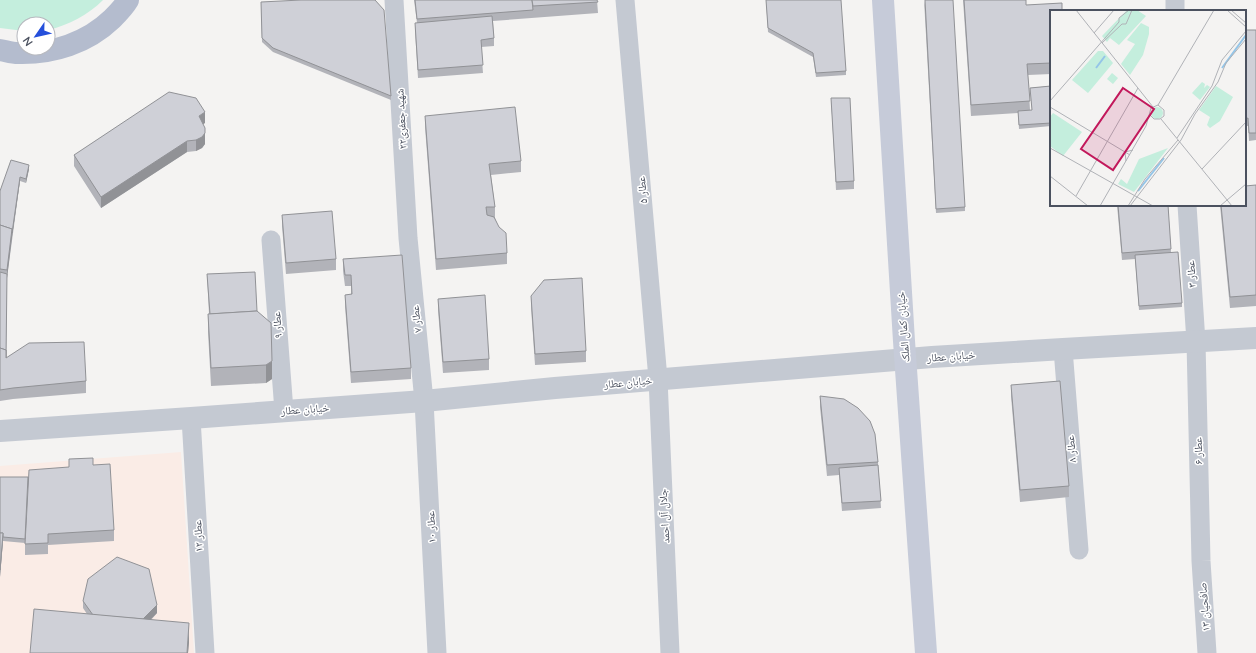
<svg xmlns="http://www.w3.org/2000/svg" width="1256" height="653" viewBox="0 0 1256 653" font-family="Mulish,'Noto Naskh Arabic',sans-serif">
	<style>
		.medical { fill: #faece6 }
		.green { fill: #c4eedd }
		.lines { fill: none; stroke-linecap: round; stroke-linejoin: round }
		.minor { stroke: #c4c9d2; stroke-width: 19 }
		.tertiary { stroke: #c4c9d2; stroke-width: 22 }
		.secondary { stroke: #c6cbd9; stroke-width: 22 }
		.primary { stroke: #b4bcce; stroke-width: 22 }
		.wall { fill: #b2b3b9 }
		.shaded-wall { fill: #919296 }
		.building { fill: #cfd0d7; stroke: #919296 }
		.labels { text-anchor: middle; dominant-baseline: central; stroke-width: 3; stroke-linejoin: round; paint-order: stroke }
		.street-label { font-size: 11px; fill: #4b515f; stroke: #fff }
		.inset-river { fill: none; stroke: #94c5e8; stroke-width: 2 }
		.inset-road { fill: none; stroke: #b0b2b7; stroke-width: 1 }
		.view { fill: #c2185b; fill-opacity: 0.15; stroke: #c2185b; stroke-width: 2 }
		.inset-edge { fill: none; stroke: #4b515f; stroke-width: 2 }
	</style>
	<rect width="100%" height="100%" fill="#f4f3f2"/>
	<polygon class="medical" points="181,452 194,653 0,653 0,466"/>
	<path class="green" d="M0,0H103C88,15 69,25 48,30V24H24V31L0,28Z"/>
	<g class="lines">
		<g class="minor">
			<polyline points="394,0 408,238 424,401 437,653"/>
			<polyline points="625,0 658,379 670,653"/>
			<polyline points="1175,0 1175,11"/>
			<polyline points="1187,205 1196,342 1201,561 1207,653"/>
			<polyline points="271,240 284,411"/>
			<polyline points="1063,349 1079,550"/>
			<polyline points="191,418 205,653"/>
		</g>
		<polyline class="tertiary" points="0,431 191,418 424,401 555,388 932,357 1063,349 1256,338"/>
		<polyline class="secondary" points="883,0 904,341 926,653"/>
		<path class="primary" d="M0,50C6,51 12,53 18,53C53,54 87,43 112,19C118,13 124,7 128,0"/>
	</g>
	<g class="wall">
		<polygon points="414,0 597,0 598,13 493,21 494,38 494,46 481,47 483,73 418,78 415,31 415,23 417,23"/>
		<polygon points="766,0 846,71 846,75 816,77 813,57 768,32"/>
		<polygon points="924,0 965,207 965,211 936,213"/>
		<polygon points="963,0 1026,0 1026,5 1051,11 1051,74 1028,75 1030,110 1032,110 1030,88 1051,86 1051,126 1019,129 1018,113 971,116"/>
		<polygon points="261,2 391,96 391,100 273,52 262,42"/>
		<polygon points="1245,30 1256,30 1256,140 1249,141 1248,126 1245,126"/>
		<polygon points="831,98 854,181 854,189 836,190"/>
		<polygon points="425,116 521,161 521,172 491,175 495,207 495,218 507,253 507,264 436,270 425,127"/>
		<polygon points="205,123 203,124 205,139 205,144 202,148 196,151 187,152 101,208 74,166 74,155"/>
		<polygon points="29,169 26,183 20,181 7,278 6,358 86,381 86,393 13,399 0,401 0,191"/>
		<polygon points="1256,185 1256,306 1230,308 1220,205 1245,205"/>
		<polygon points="1117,205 1168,205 1171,252 1182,303 1182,307 1139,310 1135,259 1122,260"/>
		<polygon points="282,215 336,259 336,270 286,274 282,226"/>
		<polygon points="343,259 411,368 411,379 351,383 345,306 345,295 351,294 351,286 345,286 343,271"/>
		<polygon points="207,274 257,311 272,379 266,383 211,386 208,332 208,314 209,314"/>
		<polygon points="531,296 586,351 586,362 535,365 531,307"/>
		<polygon points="438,299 489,359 489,370 443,373 438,310"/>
		<polygon points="1011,385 1069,486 1069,497 1020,502 1011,396"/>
		<polygon points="820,396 878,462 881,508 842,511 839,475 827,476 820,407"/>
		<polygon points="93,465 114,530 114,541 48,545 48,554 25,555 25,543 3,541 0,577 0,477 28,477"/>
		<polygon points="83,601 157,613 151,620 189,642 188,653 30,653 87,614 83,608"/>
	</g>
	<g class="shaded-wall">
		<polygon points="205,112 205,123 199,127 199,116"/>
		<polygon points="205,128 205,144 202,148 196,151 196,140"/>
		<polygon points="187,141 187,152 101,208 101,197"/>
		<polygon points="29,165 29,169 26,183 26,179"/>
		<polygon points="20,177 20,181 12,237 12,233"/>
		<polygon points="12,229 12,237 7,278 6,358 7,270"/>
		<polygon points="272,361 272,379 266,383 266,365"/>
		<polygon points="3,533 3,541 0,577 0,570"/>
		<polygon points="157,605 157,613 133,637 133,629"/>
		<polygon points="189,623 189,642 188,653 187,653"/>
	</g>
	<g class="building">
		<polygon points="301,0 375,0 384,10 391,96 273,48 262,38 261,2"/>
		<polygon points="415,0 532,0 533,10 417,19"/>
		<polygon points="532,0 597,0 598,2 533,6"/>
		<polygon points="766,0 841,0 846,71 816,73 813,53 768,28"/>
		<polygon points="925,0 953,0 965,207 936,209"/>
		<polygon points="964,0 1026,0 1026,5 1062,3 1062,11 1051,11 1051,63 1027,64 1030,101 971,105"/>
		<polygon points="492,16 494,38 481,40 483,65 418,70 415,23"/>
		<polygon points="1245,30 1256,30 1256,133 1249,133 1248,118 1245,119"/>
		<polygon points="1051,86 1051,123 1019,125 1018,111 1032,110 1030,88"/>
		<polygon points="169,92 196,98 205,112 199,116 205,128 205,133 202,137 196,140 187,141 101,197 74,155"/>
		<polygon points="831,98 850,98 854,181 836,182"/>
		<polygon points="515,107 521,161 489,164 495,207 486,207 487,215 494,217 499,227 506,233 507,253 436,259 425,116"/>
		<polygon points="11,160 29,165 26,179 20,177 12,233 12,229 0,225 0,191"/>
		<polygon points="1256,185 1256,295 1230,297 1221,205 1245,205 1245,186"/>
		<polygon points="1118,205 1168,205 1171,249 1122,253"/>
		<polygon points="332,211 336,259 286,263 282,215"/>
		<polygon points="0,225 12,229 7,270 0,269"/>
		<polygon points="1178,252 1182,303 1139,306 1135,255"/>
		<polygon points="402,255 411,368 351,372 345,295 352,294 351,275 345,275 343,259"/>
		<polygon points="0,272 7,274 6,358 6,350 0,348"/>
		<polygon points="255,272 257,311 210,314 207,274"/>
		<polygon points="582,278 586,351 535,354 531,296 544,280"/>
		<polygon points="485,295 489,359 443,362 438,299"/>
		<polygon points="257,311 271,323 272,361 266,365 211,368 208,314"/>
		<polygon points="84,342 86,381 13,388 0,390 0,348 6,350 6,358 29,343"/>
		<polygon points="1060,381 1069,486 1020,490 1011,385"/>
		<polygon points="820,396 844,399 858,408 870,421 875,434 878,462 827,465"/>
		<polygon points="93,458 93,465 110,464 114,530 48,534 48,543 25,544 29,470 69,467 69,459"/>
		<polygon points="878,465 881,501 842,503 839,468"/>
		<polygon points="0,477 28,477 25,539 3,537 3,533 0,533"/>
		<polygon points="0,533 3,533 0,570"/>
		<polygon points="117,557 149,569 157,605 143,619 93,615 83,601 88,579"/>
		<polygon points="34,609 189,623 187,653 30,653"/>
	</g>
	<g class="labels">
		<g class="street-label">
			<text transform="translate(401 119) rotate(-93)">شهید جعفری۲۲</text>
			<text transform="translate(642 190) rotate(-95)">عطار ۵</text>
			<text transform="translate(1191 274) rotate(-93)">عطار ۳</text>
			<text transform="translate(416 319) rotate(-96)">عطار ۷</text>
			<text transform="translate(277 325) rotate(-94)">عطار ۹</text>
			<text transform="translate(903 327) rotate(-94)">خیابان کمال الملک</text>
			<text transform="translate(951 356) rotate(-4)">خیابان عطار</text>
			<text transform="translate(628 382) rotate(-5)">خیابان عطار</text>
			<text transform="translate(305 409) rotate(-4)">خیابان عطار</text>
			<text transform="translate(1071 449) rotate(-95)">عطار ۸</text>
			<text transform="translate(1198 451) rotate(-91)">عطار ۶</text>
			<text transform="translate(664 516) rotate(-93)">جلال آل احمد</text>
			<text transform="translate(431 527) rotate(-93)">عطار ۱۰</text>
			<text transform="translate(198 536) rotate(-93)">عطار ۱۲</text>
			<text transform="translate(1204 607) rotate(-94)">صافحیان ۱۳</text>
		</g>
	</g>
	<g transform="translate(1050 10)">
		<rect width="196" height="196" fill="#f4f3f2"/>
		<path d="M77,0H87L96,6L69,35L60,28L57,32L52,26ZM48,41H53L63,53L38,83L22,70ZM62,63L68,68L63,74L57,69ZM101 103a6 6 0 1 1 12 0a6 6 0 1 1-12 0ZM3,103L32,122L13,146L0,136V107Z" fill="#c4eedd"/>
		<path d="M91,13L99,17V24L93,45L80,65L71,54L85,34L77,30ZM152,72L155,74L154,78L157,75L160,77L150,90L142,83ZM166,76L183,87L170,111L160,118L157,115L160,107L149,100Z" fill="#c4eedd"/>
		<path d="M118,138L84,182L68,174L71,169L77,174L89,149Z" fill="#c4eedd"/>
		<path class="inset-river" d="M46,58L55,46M172,58L196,25M88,181L114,148"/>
		<path class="inset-road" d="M26,0L103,97M177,0L196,17M181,0L196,13M44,23L64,0M52,33L72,14H76L82,0M0,91L69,12V8L79,0M108,95L164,0M0,97L80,145M111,109L182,196M127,128L162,76L172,50L196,21M0,138L103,196M76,151L75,142L83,140M152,159L196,112M0,166L38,196M26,186L88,78M50,196L96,116L101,98L108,95L114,100V106L110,109H104L100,105M78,196L95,169L128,130M80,196L131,130L145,104L168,72L176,53L196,29M170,196L196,174"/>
		<path class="view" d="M73,78L104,99L63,160L31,139Z"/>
		<rect width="196" height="196" class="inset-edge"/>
	</g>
	<g transform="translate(36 36) rotate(236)"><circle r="19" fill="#ffffff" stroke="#b7b9bf"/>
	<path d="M0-3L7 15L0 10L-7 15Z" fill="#254fdb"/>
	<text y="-6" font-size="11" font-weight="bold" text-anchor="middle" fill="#4b515f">N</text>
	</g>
</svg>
